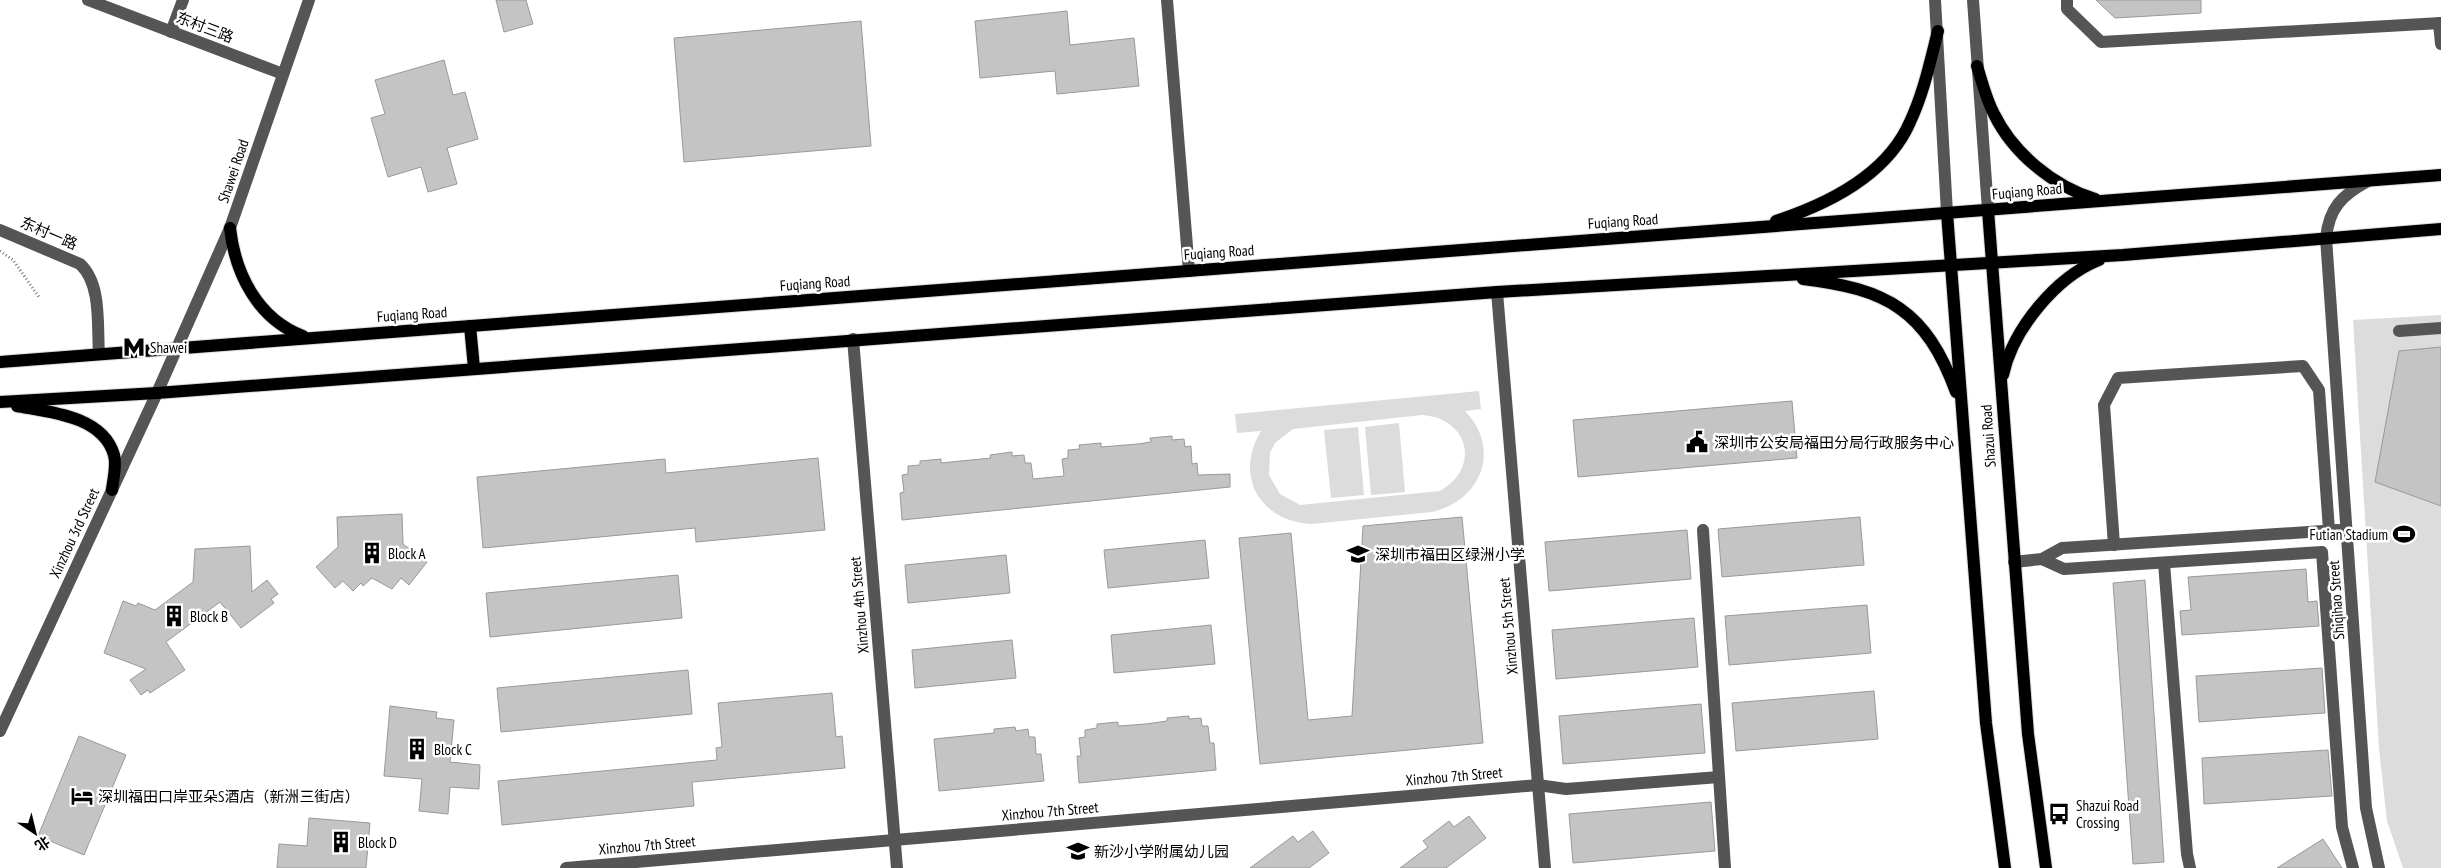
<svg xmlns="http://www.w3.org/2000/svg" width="2441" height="868" viewBox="0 0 2441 868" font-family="'PT Sans Narrow','Noto Sans SC',sans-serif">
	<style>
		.green { fill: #dcdcdc; fill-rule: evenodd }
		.building { fill: #c4c4c4; stroke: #999 }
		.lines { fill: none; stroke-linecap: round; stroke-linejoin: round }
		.major-casing { stroke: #dbdbdb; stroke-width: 14 }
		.path { stroke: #777; stroke-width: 3; stroke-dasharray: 1 2.5; stroke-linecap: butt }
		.minor { stroke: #555; stroke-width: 12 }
		.major { stroke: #000; stroke-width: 12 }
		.labels { text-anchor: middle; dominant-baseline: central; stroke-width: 5; stroke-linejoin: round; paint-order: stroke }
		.street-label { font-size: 15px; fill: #000; stroke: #fff }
		.poi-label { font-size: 15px; fill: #000; stroke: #fff; text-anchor: start }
	</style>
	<rect width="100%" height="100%" fill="#fff"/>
	<g class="green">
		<polygon points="2441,315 2441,868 2403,868 2387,821 2379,749 2353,320"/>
		<path d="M1479,391L1481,409L1465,411C1502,449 1481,501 1432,512L1312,524C1259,521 1234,476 1261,431L1237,433L1235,414ZM1422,415C1469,418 1481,468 1440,491L1300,505L1280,494L1269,475L1270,453L1275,443L1293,429Z"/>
		<polygon points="1399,423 1405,492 1371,495 1365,427"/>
		<polygon points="1358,427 1364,495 1331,498 1324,430"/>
	</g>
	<g class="building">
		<polygon points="496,0 526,0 533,24 504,32"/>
		<polygon points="2096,0 2201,0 2201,13 2115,18"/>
		<polygon points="1067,11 1070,45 1134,38 1139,86 1057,94 1055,71 980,78 975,21"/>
		<polygon points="861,21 871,146 684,162 674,38"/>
		<polygon points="444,60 453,95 465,92 478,139 447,148 457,184 428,192 421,167 388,177 371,118 385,114 375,80"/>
		<polygon points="2441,347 2441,506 2375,482 2399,351"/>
		<polygon points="1792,401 1797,458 1578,477 1573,420"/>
		<polygon points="1172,436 1172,440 1184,439 1185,447 1191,446 1192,464 1197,463 1198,475 1230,474 1230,487 902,520 900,493 904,492 902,475 908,474 908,466 920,465 920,461 941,459 941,463 991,458 990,455 1012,452 1012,456 1024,455 1025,463 1031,463 1033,479 1064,476 1062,459 1068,458 1068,450 1080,449 1079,445 1101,443 1101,447 1138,444 1151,442 1150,438"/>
		<polygon points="818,458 825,530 696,542 695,528 483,548 477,477 665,459 666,473"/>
		<polygon points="402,514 403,544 427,562 409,585 401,578 392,589 372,578 363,586 361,583 353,591 343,581 335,588 316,567 338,547 337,517"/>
		<polygon points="1462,517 1483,743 1260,764 1239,538 1291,533 1308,720 1352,716 1363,526"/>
		<polygon points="1860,517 1864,565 1722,577 1718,529"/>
		<polygon points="1687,530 1691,579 1549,591 1545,542"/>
		<polygon points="1205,540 1209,578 1108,588 1104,550"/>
		<polygon points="250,546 252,592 267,580 278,594 271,599 274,603 241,628 220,602 166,642 185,670 150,693 148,690 141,695 130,680 146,669 104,653 123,601 136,606 138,603 155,610 193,582 195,549"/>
		<polygon points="1006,555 1010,593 908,603 905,565"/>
		<polygon points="2306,569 2308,602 2317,601 2319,626 2182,635 2180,611 2191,610 2188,577"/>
		<polygon points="678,575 682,618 490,637 486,593"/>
		<polygon points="2145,580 2164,862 2133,864 2113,583"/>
		<polygon points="1867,605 1871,653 1729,665 1725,616"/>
		<polygon points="1694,618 1698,667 1556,679 1552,630"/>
		<polygon points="1211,625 1215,664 1114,673 1111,635"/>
		<polygon points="1012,640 1016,678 915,688 912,650"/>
		<polygon points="2322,668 2325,713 2199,722 2196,676"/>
		<polygon points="688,670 692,714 501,732 497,688"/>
		<polygon points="1874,691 1878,739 1736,751 1732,703"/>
		<polygon points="832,693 836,737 842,736 845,768 692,782 694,806 502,825 498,781 717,760 716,748 722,747 718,703"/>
		<polygon points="1701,704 1705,753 1563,764 1559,716"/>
		<polygon points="390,706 437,712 436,718 454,720 450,762 480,765 479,789 450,787 448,814 419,811 422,779 384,776"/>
		<polygon points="1189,716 1189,719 1201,718 1202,726 1208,726 1210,743 1214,743 1216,770 1079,783 1077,756 1081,756 1079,738 1085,737 1085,730 1097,728 1097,724 1118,722 1118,726 1146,724 1167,721 1167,718"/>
		<polygon points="1015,727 1016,731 1028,729 1029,737 1035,737 1036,754 1041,754 1044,781 939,791 934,739 994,733 994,729"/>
		<polygon points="79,736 126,755 84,855 38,836"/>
		<polygon points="2328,750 2332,796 2204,804 2202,758"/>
		<polygon points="1711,802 1715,851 1573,863 1569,814"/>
		<polygon points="1469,816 1486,838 1446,868 1400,868 1428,847 1423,841 1449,821 1454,827"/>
		<polygon points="309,818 370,823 366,868 277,868 279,844 307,846"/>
		<polygon points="1313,831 1329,853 1309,868 1250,868 1293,836 1298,842"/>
		<polygon points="2323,839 2342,868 2277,868"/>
	</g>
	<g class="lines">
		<g class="major-casing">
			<g id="major">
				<path d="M1977,66C1982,82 1986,99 1994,114C2013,153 2053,186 2095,199"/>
				<polyline points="1988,210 2028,734 2046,868"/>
				<polyline points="1947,213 1986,723 2005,868"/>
				<path d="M1776,221C1828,204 1887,175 1910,122C1924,92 1930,62 1938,31"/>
				<path d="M230,228C235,274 258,319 303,336"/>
				<path d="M1803,279C1887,289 1926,310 1956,392"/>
				<polyline points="470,326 474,368"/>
				<polyline points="0,362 2441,175"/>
				<path d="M2003,375C2013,329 2056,277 2099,260"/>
				<polyline points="0,402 157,393 1497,292 2123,255 2441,229"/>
				<path d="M17,406C50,412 103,416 114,455C117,466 113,479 112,490"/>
			</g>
		</g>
		<polyline class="path" points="0,251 13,260 39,297"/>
		<g class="minor">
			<polyline points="88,0 283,74"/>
			<polyline points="1167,0 1189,271"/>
			<polyline points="1935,0 1947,213"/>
			<polyline points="1973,0 1988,210"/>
			<polyline points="2067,0 2067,9 2101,42 2441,23"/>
			<polyline points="2439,23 2441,44"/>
			<polyline points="171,32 183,0"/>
			<path d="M2368,181C2342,195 2329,208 2326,238L2366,808L2379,868"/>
			<path d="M0,230L80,264C102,284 97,326 99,354"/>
			<polyline points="1497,292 1545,868"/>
			<polyline points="2399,331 2441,328"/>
			<polyline points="853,339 897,868"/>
			<polyline points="1703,530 1725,868"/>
			<polyline points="2114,545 2104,405 2118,378 2303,366 2319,390 2329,530"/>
			<polyline points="2042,559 2064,569 2322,552 2342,827 2353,868"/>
			<polyline points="2014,562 2042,559 2062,548 2338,530"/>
			<polyline points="2164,563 2187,854 2190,868"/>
			<polyline points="0,731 157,393 230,228 309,0"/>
			<polyline points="566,868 1538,785 1566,789 1719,777"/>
		</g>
		<use href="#major" class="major"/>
	</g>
	<defs>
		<g id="metro-bare" transform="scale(1.725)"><path d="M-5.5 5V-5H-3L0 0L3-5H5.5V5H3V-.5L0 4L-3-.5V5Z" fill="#000" stroke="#fff" stroke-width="2.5" paint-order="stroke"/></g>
		<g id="civic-bare" transform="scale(1.725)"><path d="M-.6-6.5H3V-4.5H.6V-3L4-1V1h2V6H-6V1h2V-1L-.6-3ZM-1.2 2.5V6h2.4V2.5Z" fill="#000" stroke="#fff" stroke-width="2.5" paint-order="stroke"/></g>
		<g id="stadium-bare" transform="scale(1.725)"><path d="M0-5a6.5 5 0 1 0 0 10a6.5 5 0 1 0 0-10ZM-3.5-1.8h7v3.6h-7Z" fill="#000" stroke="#fff" stroke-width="2.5" paint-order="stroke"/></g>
		<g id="building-bare" transform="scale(1.725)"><path d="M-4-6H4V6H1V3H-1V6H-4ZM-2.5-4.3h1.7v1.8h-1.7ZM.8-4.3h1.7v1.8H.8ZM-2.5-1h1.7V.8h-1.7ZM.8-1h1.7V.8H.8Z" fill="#000" stroke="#fff" stroke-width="2.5" paint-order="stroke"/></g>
		<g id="school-bare" transform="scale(1.725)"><path d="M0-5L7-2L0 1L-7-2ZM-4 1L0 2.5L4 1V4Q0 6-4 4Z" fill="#000" stroke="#fff" stroke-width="2.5" paint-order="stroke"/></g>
		<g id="hotel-bare" transform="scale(1.725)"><path d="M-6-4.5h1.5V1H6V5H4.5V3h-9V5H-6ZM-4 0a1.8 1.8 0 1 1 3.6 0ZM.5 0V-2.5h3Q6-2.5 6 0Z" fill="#000" stroke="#fff" stroke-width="2.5" paint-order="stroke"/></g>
		<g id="bus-bare" transform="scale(1.725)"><path d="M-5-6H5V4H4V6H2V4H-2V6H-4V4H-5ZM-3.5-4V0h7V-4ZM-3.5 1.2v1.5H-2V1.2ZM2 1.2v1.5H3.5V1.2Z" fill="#000" stroke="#fff" stroke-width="2.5" paint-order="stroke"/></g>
	</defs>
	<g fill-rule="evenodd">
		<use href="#metro-bare" x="134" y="347"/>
		<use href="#civic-bare" x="1697" y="442"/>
		<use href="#stadium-bare" x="2404" y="534"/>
		<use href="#building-bare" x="372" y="553"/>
		<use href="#school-bare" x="1358" y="554"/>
		<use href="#building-bare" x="174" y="616"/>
		<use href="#building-bare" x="417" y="749"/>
		<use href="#hotel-bare" x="82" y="796"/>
		<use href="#bus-bare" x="2059" y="814"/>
		<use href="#building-bare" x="341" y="842"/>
		<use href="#school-bare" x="1078" y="851"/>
	</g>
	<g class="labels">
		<g class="street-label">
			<text transform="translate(205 27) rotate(21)">东村三路</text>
			<text transform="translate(233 171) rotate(-71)">Shawei Road</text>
			<text transform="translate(2027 191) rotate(-5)">Fuqiang Road</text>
			<text transform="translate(1623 221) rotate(-4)">Fuqiang Road</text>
			<text transform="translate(49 233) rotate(23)">东村一路</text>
			<text transform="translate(1219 252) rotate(-4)">Fuqiang Road</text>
			<text transform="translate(815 283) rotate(-4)">Fuqiang Road</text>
			<text transform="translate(412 314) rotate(-4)">Fuqiang Road</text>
			<text transform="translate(1988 436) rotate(-94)">Shazui Road</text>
			<text transform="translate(74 533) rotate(-65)">Xinzhou 3rd Street</text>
			<text transform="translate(2336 600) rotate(-94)">Shiqihao Street</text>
			<text transform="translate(859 605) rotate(-95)">Xinzhou 4th Street</text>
			<text transform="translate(1508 626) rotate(-95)">Xinzhou 5th Street</text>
			<text transform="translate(1454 776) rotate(-5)">Xinzhou 7th Street</text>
			<text transform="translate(1050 811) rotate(-5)">Xinzhou 7th Street</text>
			<text transform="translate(647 845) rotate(-5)">Xinzhou 7th Street</text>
		</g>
		<g class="poi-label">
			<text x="150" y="347">Shawei</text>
			<text x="1714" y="442">深圳市公安局福田分局行政服务中心</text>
			<text x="2388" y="534" text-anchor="end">Futian Stadium</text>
			<text x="388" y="553">Block A</text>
			<text x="1375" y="554">深圳市福田区绿洲小学</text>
			<text x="190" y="616">Block B</text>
			<text x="434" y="749">Block C</text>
			<text x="98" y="796">深圳福田口岸亚朵S酒店（新洲三街店）</text>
			<text x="2076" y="805">Shazui Road<tspan x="2076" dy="17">Crossing</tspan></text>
			<text x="358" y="842">Block D</text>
			<text x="1094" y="851">新沙小学附属幼儿园</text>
		</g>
	</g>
	<g transform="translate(35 833) rotate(145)" stroke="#ffffff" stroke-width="4" paint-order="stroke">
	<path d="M0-4L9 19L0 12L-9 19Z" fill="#000000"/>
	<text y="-8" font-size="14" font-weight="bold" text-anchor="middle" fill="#000000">北</text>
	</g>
</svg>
